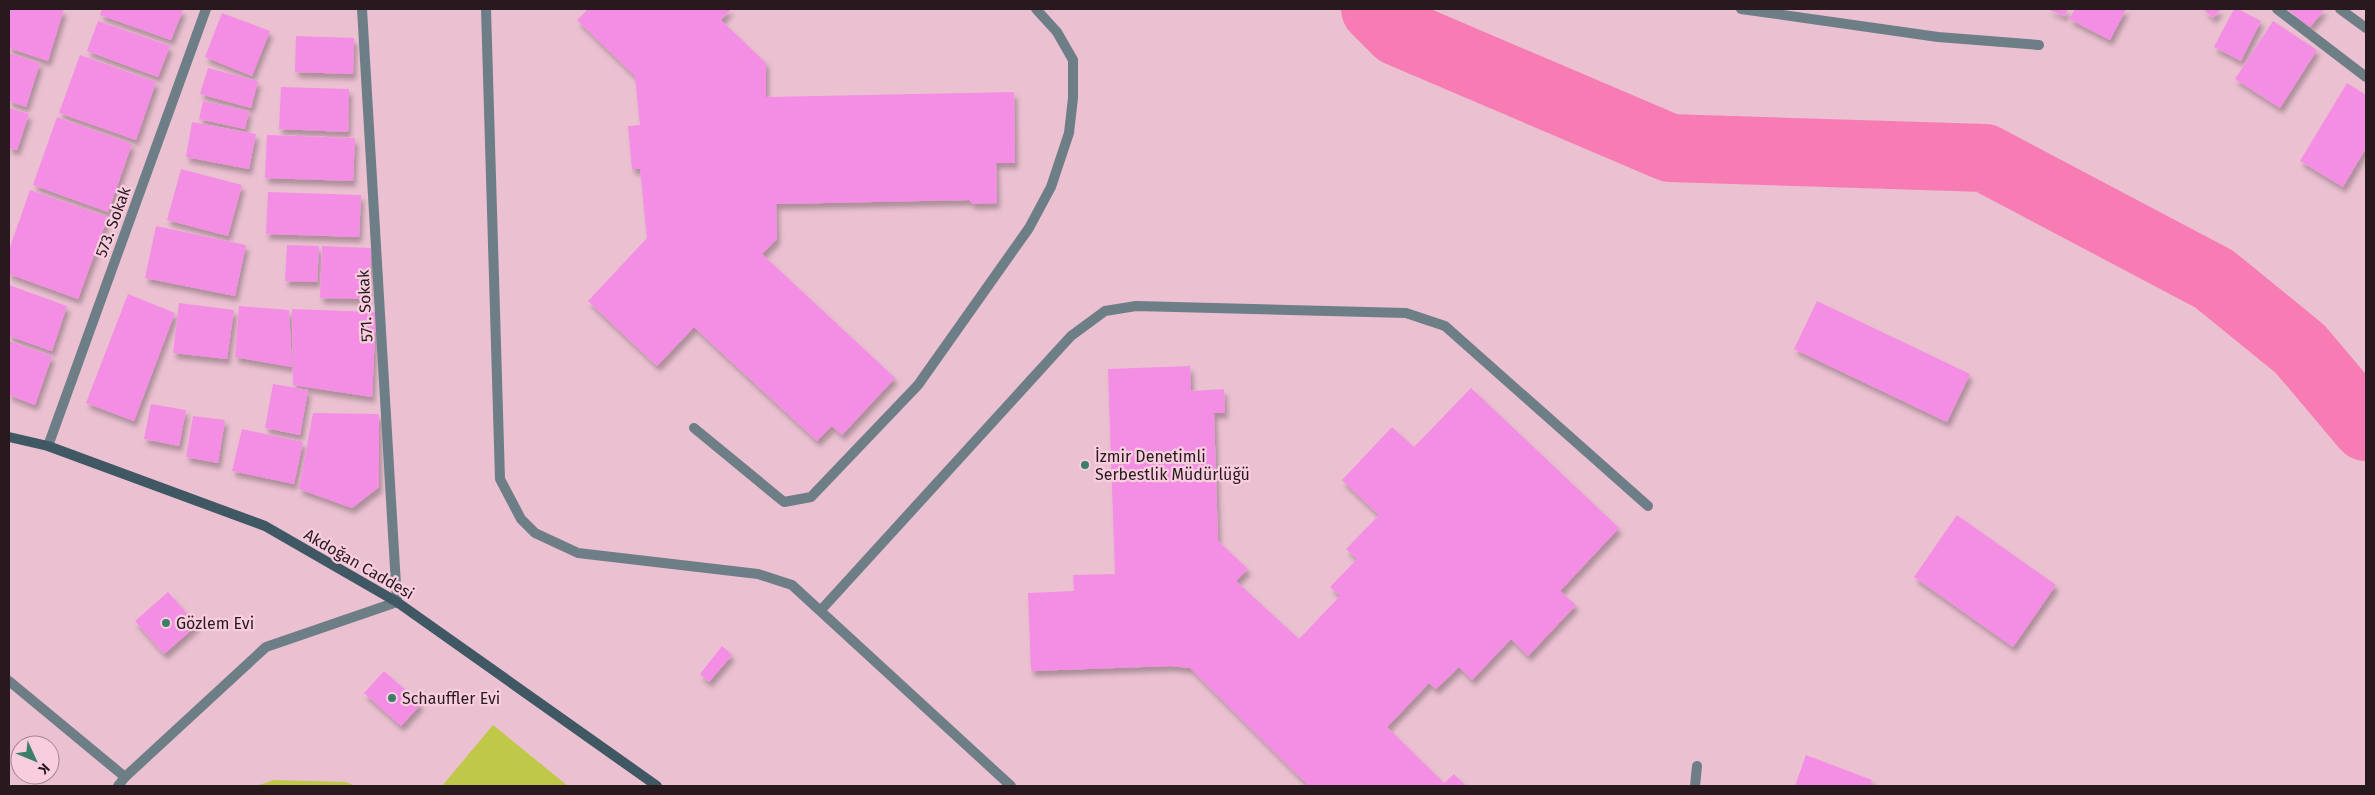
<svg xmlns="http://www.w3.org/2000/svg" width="2375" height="795" viewBox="0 0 2375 795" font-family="'Fira Sans',sans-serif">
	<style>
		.green { fill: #bfc849 }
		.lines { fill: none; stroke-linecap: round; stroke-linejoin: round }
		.river { stroke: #f77cb4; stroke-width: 68 }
		.building { fill: #f48ee4; filter: url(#shadow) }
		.service { stroke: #6e7e87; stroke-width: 10 }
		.minor { stroke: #6e7e87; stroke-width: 10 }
		.secondary { stroke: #405764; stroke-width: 10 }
		.poi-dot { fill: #3d7d6c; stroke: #f8cede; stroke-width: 2 }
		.labels { text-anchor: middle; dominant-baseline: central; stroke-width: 4.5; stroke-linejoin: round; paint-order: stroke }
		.street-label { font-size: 16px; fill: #28191f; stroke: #f8cede }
		.poi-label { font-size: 16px; fill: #28191f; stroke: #f8cede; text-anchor: start }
	</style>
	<defs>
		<filter id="shadow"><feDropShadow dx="3" dy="5.5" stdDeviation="2.5" flood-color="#0004"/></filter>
	</defs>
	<rect width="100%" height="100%" fill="#ebc1d1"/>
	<g class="green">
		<polygon points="493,725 568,786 442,786"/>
		<polygon points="274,780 346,782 356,786 256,786"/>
	</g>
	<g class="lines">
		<polyline class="river" points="1375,9 1398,32 1670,148 1985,158 2214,279 2300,349 2366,427"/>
	</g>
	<g class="building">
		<polygon points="9,9 64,9 48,61 9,48"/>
		<polygon points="102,9 180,9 183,10 171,40 100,15"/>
		<polygon points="588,9 731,9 721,20 766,63 766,97 1014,92 1015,163 996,163 997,203 973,204 969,200 776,204 777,239 762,254 895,378 842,435 832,426 817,441 694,327 657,366 588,301 647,238 640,169 632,169 628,126 640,125 635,76 577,20"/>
		<polygon points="2047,9 2068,9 2065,16"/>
		<polygon points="2075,9 2126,9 2110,40 2069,19"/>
		<polygon points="2203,9 2221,9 2213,18"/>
		<polygon points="2234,9 2238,9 2261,21 2241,61 2214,47"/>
		<polygon points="2287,9 2325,9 2310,27"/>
		<polygon points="222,13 270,31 252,76 205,57"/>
		<polygon points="98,21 170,46 158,77 87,51"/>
		<polygon points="2273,21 2317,50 2280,108 2235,79"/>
		<polygon points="296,36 354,38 353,74 295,72"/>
		<polygon points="9,53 40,63 26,107 9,101"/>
		<polygon points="80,55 156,82 136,140 59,113"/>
		<polygon points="208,68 258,81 251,108 200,94"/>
		<polygon points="2347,83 2366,95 2366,148 2343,187 2300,161"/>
		<polygon points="281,87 349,89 348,132 279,129"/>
		<polygon points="203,101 249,111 245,129 199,119"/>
		<polygon points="9,108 29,114 17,150 9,148"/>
		<polygon points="57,117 132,144 108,212 33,185"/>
		<polygon points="192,122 256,134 249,169 186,157"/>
		<polygon points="267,135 355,138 353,181 265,178"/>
		<polygon points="181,169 242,185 228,236 167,220"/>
		<polygon points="30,190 108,217 78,299 9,274 9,250"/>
		<polygon points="268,192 361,195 359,237 266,234"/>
		<polygon points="156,226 246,245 235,296 145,278"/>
		<polygon points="287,245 319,246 317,282 285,281"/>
		<polygon points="322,246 371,248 369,299 320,298"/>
		<polygon points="9,285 67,306 52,351 9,336"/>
		<polygon points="128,294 175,313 134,421 86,403"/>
		<polygon points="1817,301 1970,374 1947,422 1794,349"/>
		<polygon points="179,303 234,310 227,359 173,353"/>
		<polygon points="239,306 289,310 292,367 235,357"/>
		<polygon points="292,309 376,312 372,397 293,385"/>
		<polygon points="9,341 52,356 35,405 9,395"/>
		<polygon points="1190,366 1191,391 1224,389 1225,413 1214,413 1218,541 1248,569 1236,581 1299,639 1340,596 1330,587 1357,559 1346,549 1379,515 1342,480 1392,427 1414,447 1471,388 1619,528 1560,591 1576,605 1528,656 1511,639 1472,680 1459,667 1436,689 1429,683 1387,727 1444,783 1454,774 1466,786 1309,786 1190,668 1171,666 1031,671 1028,593 1074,591 1073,575 1115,574 1108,369"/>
		<polygon points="273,384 308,390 300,435 265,428"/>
		<polygon points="151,404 186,410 179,446 144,439"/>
		<polygon points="313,413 379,414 379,487 352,508 299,489"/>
		<polygon points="193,416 225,420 218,463 186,457"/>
		<polygon points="242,429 303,442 294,484 232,471"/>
		<polygon points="1957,515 2056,585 2013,647 1914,577"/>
		<polygon points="168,592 197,625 164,654 135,621"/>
		<polygon points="722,646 732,655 709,682 700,674"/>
		<polygon points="384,671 421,704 401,726 364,693"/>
		<polygon points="1806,755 1872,780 1870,786 1795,786"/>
	</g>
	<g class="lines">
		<g class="service">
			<polyline points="486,9 500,479 521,519 535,533 578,553 758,574 792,585 1011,786"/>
			<polyline points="694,428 784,502 811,497 918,385 1029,228 1051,187 1069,133 1073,98 1073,60 1057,32 1036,9"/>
			<polyline points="821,610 1071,336 1105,311 1136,306 1406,313 1445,326 1648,506"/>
			<polyline points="9,681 125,777 118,786"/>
			<polyline points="125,777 266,647 397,602"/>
			<polyline points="1695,786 1697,766"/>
		</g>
		<g class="minor">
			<polyline points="362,9 397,602"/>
			<polyline points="1741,9 1938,37 2039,45"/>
			<polyline points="2277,9 2366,77"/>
			<polyline points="2340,9 2366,28"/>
			<polyline points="48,446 206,9"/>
		</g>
		<polyline class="secondary" points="9,437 48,446 265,526 397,602 657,786"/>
	</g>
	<g class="poi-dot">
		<circle cx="1085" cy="465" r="5"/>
		<circle cx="166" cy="623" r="5"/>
		<circle cx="392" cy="698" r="5"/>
	</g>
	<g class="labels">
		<g class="street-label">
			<text transform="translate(113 222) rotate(-70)">573. Sokak</text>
			<text transform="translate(365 306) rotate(-93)">571. Sokak</text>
			<text transform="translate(359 564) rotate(30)">Akdoğan Caddesi</text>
		</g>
		<g class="poi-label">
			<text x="1095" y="456">İzmir Denetimli<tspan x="1095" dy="18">Serbestlik Müdürlüğü</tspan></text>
			<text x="176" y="623">Gözlem Evi</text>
			<text x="402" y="698">Schauffler Evi</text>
		</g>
	</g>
	<rect width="2375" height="795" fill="none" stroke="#28191f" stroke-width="20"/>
	<g transform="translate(35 760) rotate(134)"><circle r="24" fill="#f8cede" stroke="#a58692"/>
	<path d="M0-4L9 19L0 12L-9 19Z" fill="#3d7d6c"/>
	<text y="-8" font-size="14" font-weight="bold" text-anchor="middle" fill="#28191f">K</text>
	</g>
</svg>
